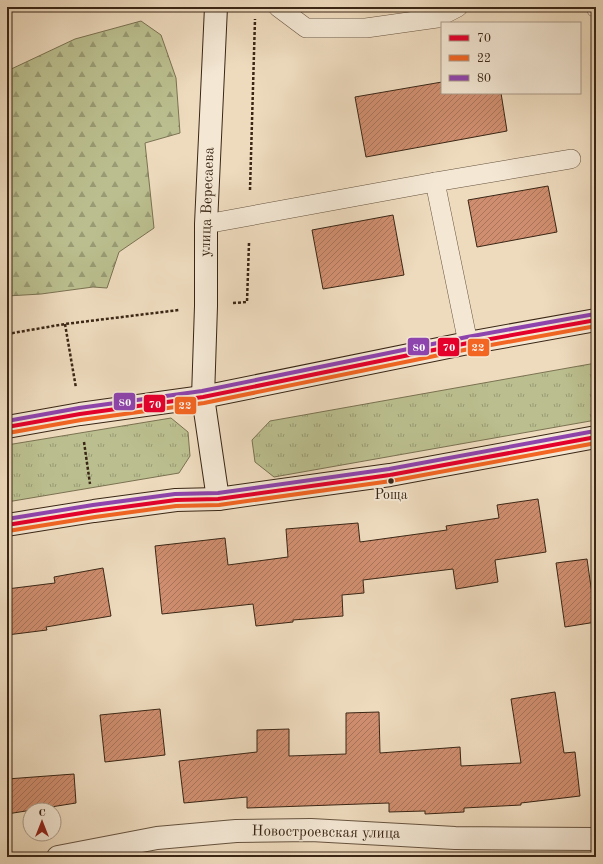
<svg xmlns="http://www.w3.org/2000/svg" width="603" height="864" viewBox="0 0 603 864" font-family="'Old Standard TT',serif">
	<style>
		.grass { fill: url(#grass-tufts); stroke: #7a7252 }
		.forest { fill: url(#forest-firs); stroke: #7a7252 }
		.building { fill: url(#building-hatch); stroke: #3a2615 }
		.lines { fill: none; stroke-linecap: round; stroke-linejoin: round }
		.service-casing { stroke: #67533f; stroke-width: 20 }
		.minor-casing { stroke: #67533f; stroke-width: 24 }
		.secondary-casing { stroke: #3a2615; stroke-width: 24 }
		.path { stroke: #3a2615; stroke-width: 2.5; stroke-dasharray: 3 2; stroke-linecap: butt }
		.service { stroke: #f4e8d5; stroke-width: 19 }
		.minor { stroke: #f4e8d5; stroke-width: 22 }
		.secondary { stroke: #f4e8d5; stroke-width: 22 }
		.bus-1-casing { stroke: #f4e8d5; stroke-width: 7 }
		.bus-2-casing { stroke: #f4e8d5; stroke-width: 7 }
		.bus-3-casing { stroke: #f4e8d5; stroke-width: 7 }
		.bus-1 { stroke: #e4002b; stroke-width: 4 }
		.bus-2 { stroke: #f26522; stroke-width: 4 }
		.bus-3 { stroke: #8e44ad; stroke-width: 4 }
		.bus-dot { fill: #3a2615; stroke: #f4e8d5; stroke-width: 1.5 }
		.labels { text-anchor: middle; dominant-baseline: central; stroke-width: 3.5; stroke-linejoin: round; paint-order: stroke }
		.bus-label { font-size: 14px; fill: #3a2615; stroke: #f4e8d5 }
		.street-label { font-size: 15px; fill: #3a2615; stroke: #f4e8d5 }
		.line-badge { stroke: #f4e8d5; stroke-width: 1.5 }
		.badge-label { font-size: 11px; text-anchor: middle; font-weight: bold; fill: #fff }
	</style>
	<defs>
		<pattern id="grass-tufts" width="24" height="20" patternUnits="userSpaceOnUse"><rect width="24" height="20" fill="#bbbf8f"/><path d="M3 7l-1-3M5 7V3M7 7l1-3M15 17l-1-3M17 17v-4M19 17l1-3" fill="none" stroke="#999b74"/></pattern>
		<pattern id="forest-firs" width="22" height="20" patternUnits="userSpaceOnUse"><rect width="22" height="20" fill="#bbbf8f"/><path d="M5 1l3.5 6h-7zM16 11l3.5 6h-7z" fill="#999b74"/></pattern>
		<pattern id="building-hatch" width="6" height="6" patternUnits="userSpaceOnUse"><rect width="6" height="6" fill="#cf8e6f"/><path d="M-1 1l2-2M0 6l6-6M5 7l2-2" fill="none" stroke="#a9745a"/></pattern>
	</defs>
	<rect width="100%" height="100%" fill="#eedbbe"/>
	<filter id="stains"><feTurbulence type="fractalNoise" baseFrequency=".005" numOctaves="4"/><feColorMatrix values="0 0 0 0 .2 0 0 0 0 .09 0 0 0 0 .02 0 0 0 .5 -.17"/></filter>
	<radialGradient id="worn" r=".72"><stop offset=".6" stop-color="#630" stop-opacity="0"/><stop offset="1" stop-color="#630" stop-opacity=".3"/></radialGradient>
	<g class="grass">
		<polygon points="596,363 596,420 274,477 255,462 252,440 270,421"/>
		<polygon points="171,418 188,432 190,456 179,473 7,502 7,445"/>
	</g>
	<polygon class="forest" points="141,21 161,35 176,78 180,133 145,143 154,228 119,252 107,288 93,287 41,294 7,296 7,71 75,39"/>
	<g class="building">
		<polygon points="442,82 442,93 501,93 507,131 366,157 355,97"/>
		<polygon points="548,186 557,232 477,247 468,200"/>
		<polygon points="393,215 404,275 323,289 312,230"/>
		<polygon points="538,499 546,552 495,560 498,582 456,589 453,569 363,580 364,593 342,595 343,616 293,620 293,622 256,626 253,604 162,614 155,546 225,538 228,565 288,557 286,529 358,523 360,542 447,530 446,526 499,518 497,505"/>
		<polygon points="587,559 596,622 565,627 556,563"/>
		<polygon points="103,568 111,616 46,627 47,630 7,635 7,589 55,583 54,577"/>
		<polygon points="555,692 564,753 575,752 580,796 521,803 521,805 464,808 464,812 425,814 425,811 389,812 389,803 247,808 247,797 184,803 179,761 257,752 257,730 289,729 289,756 346,754 346,713 379,712 380,753 460,747 461,766 521,763 511,699"/>
		<polygon points="160,709 165,755 105,762 100,715"/>
		<polygon points="74,774 76,803 7,814 7,779"/>
	</g>
	<g class="lines">
		<g class="service-casing">
			<g id="service">
				<polyline points="278,7 306,28 366,28 437,18 458,7"/>
				<polyline points="596,7 596,8"/>
				<polyline points="435,182 468,343"/>
				<polyline points="206,224 435,182 571,159"/>
			</g>
		</g>
		<g class="minor-casing">
			<polyline id="minor" points="58,857 157,838 236,831 311,830 455,838 596,839"/>
		</g>
		<g class="secondary-casing">
			<g id="secondary">
				<polyline points="216,7 206,224 206,306 203,397 218,499"/>
				<polyline points="7,427 80,414 203,397 468,343 596,320"/>
				<polyline points="7,525 94,511 176,500 218,499 390,475 596,437"/>
			</g>
		</g>
		<g class="path">
			<polyline points="250,190 255,19"/>
			<polyline points="233,303 247,302 249,243"/>
			<polyline points="65,324 76,388"/>
			<polyline points="7,334 65,324 179,310"/>
			<polyline points="84,442 90,484"/>
		</g>
		<use href="#service" class="service"/>
		<use href="#minor" class="minor"/>
		<use href="#secondary" class="secondary"/>
		<g class="bus-1-casing">
			<g id="bus-1">
				<polyline points="7,427 80,414 203,397 468,343 596,320"/>
				<polyline points="7,525 94,511 176,500 218,499 390,475 596,437"/>
			</g>
		</g>
		<g class="bus-2-casing">
			<g id="bus-2">
				<polyline points="8,433 81,420 204,403 469,349 596,326"/>
				<polyline points="8,531 95,517 176,506 219,505 391,481 596,443"/>
			</g>
		</g>
		<g class="bus-3-casing">
			<g id="bus-3">
				<polyline points="7,421 79,408 202,391 467,337 595,314"/>
				<polyline points="7,519 93,505 175,494 218,493 389,469 595,431"/>
			</g>
		</g>
		<use href="#bus-1" class="bus-1"/>
		<use href="#bus-2" class="bus-2"/>
		<use href="#bus-3" class="bus-3"/>
	</g>
	<circle class="bus-dot" cx="391" cy="481" r="3.5"/>
	<g class="labels">
		<g class="bus-label">
			<text x="391" y="495">Роща</text>
		</g>
		<g class="street-label">
			<text transform="translate(208 202) rotate(-88)">улица Вересаева</text>
			<text transform="translate(326 833) rotate(1)">Новостроевская улица</text>
		</g>
	</g>
	<g class="line-badge">
		<rect x="407" y="337" width="23" height="19" rx="4" fill="#8e44ad"/>
		<rect x="437" y="337" width="23" height="20" rx="4" fill="#e4002b"/>
		<rect x="467" y="338" width="23" height="19" rx="4" fill="#f26522"/>
		<rect x="113" y="392" width="23" height="19" rx="4" fill="#8e44ad"/>
		<rect x="143" y="394" width="23" height="19" rx="4" fill="#e4002b"/>
		<rect x="174" y="396" width="23" height="19" rx="4" fill="#f26522"/>
	</g>
	<g class="badge-label">
		<text x="419" y="351">80</text>
		<text x="449" y="351">70</text>
		<text x="478" y="351">22</text>
		<text x="125" y="406">80</text>
		<text x="155" y="408">70</text>
		<text x="185" y="409">22</text>
	</g>
	<rect width="603" height="864" fill="none" stroke="#eedbbe" stroke-width="24"/>
	<rect x="8" y="8" width="587" height="848" fill="none" stroke="#3a2615" stroke-width="2"/>
	<rect x="12" y="12" width="579" height="840" fill="none" stroke="#3a2615"/>
	<rect x="441" y="22" width="140" height="72" fill="#f4e8d5" stroke="#aa9a88"/>
	<rect x="449" y="35" width="20" height="6" fill="#e4002b" stroke="#aa9a88"/>
	<text x="477" y="42" font-size="12" fill="#3a2615">70</text>
	<rect x="449" y="55" width="20" height="6" fill="#f26522" stroke="#aa9a88"/>
	<text x="477" y="62" font-size="12" fill="#3a2615">22</text>
	<rect x="449" y="75" width="20" height="6" fill="#8e44ad" stroke="#aa9a88"/>
	<text x="477" y="82" font-size="12" fill="#3a2615">80</text>
	<g transform="translate(42 822)"><circle r="19" fill="#f4e8d5" stroke="#aa9a88"/>
	<path d="M0-3L7 15L0 10L-7 15Z" fill="#8f2418"/>
	<text y="-6" font-size="11" font-weight="bold" text-anchor="middle" fill="#3a2615">С</text>
	</g>
	<rect width="100%" height="100%" filter="url(#stains)"/>
	<rect width="100%" height="100%" fill="url(#worn)"/>
</svg>
